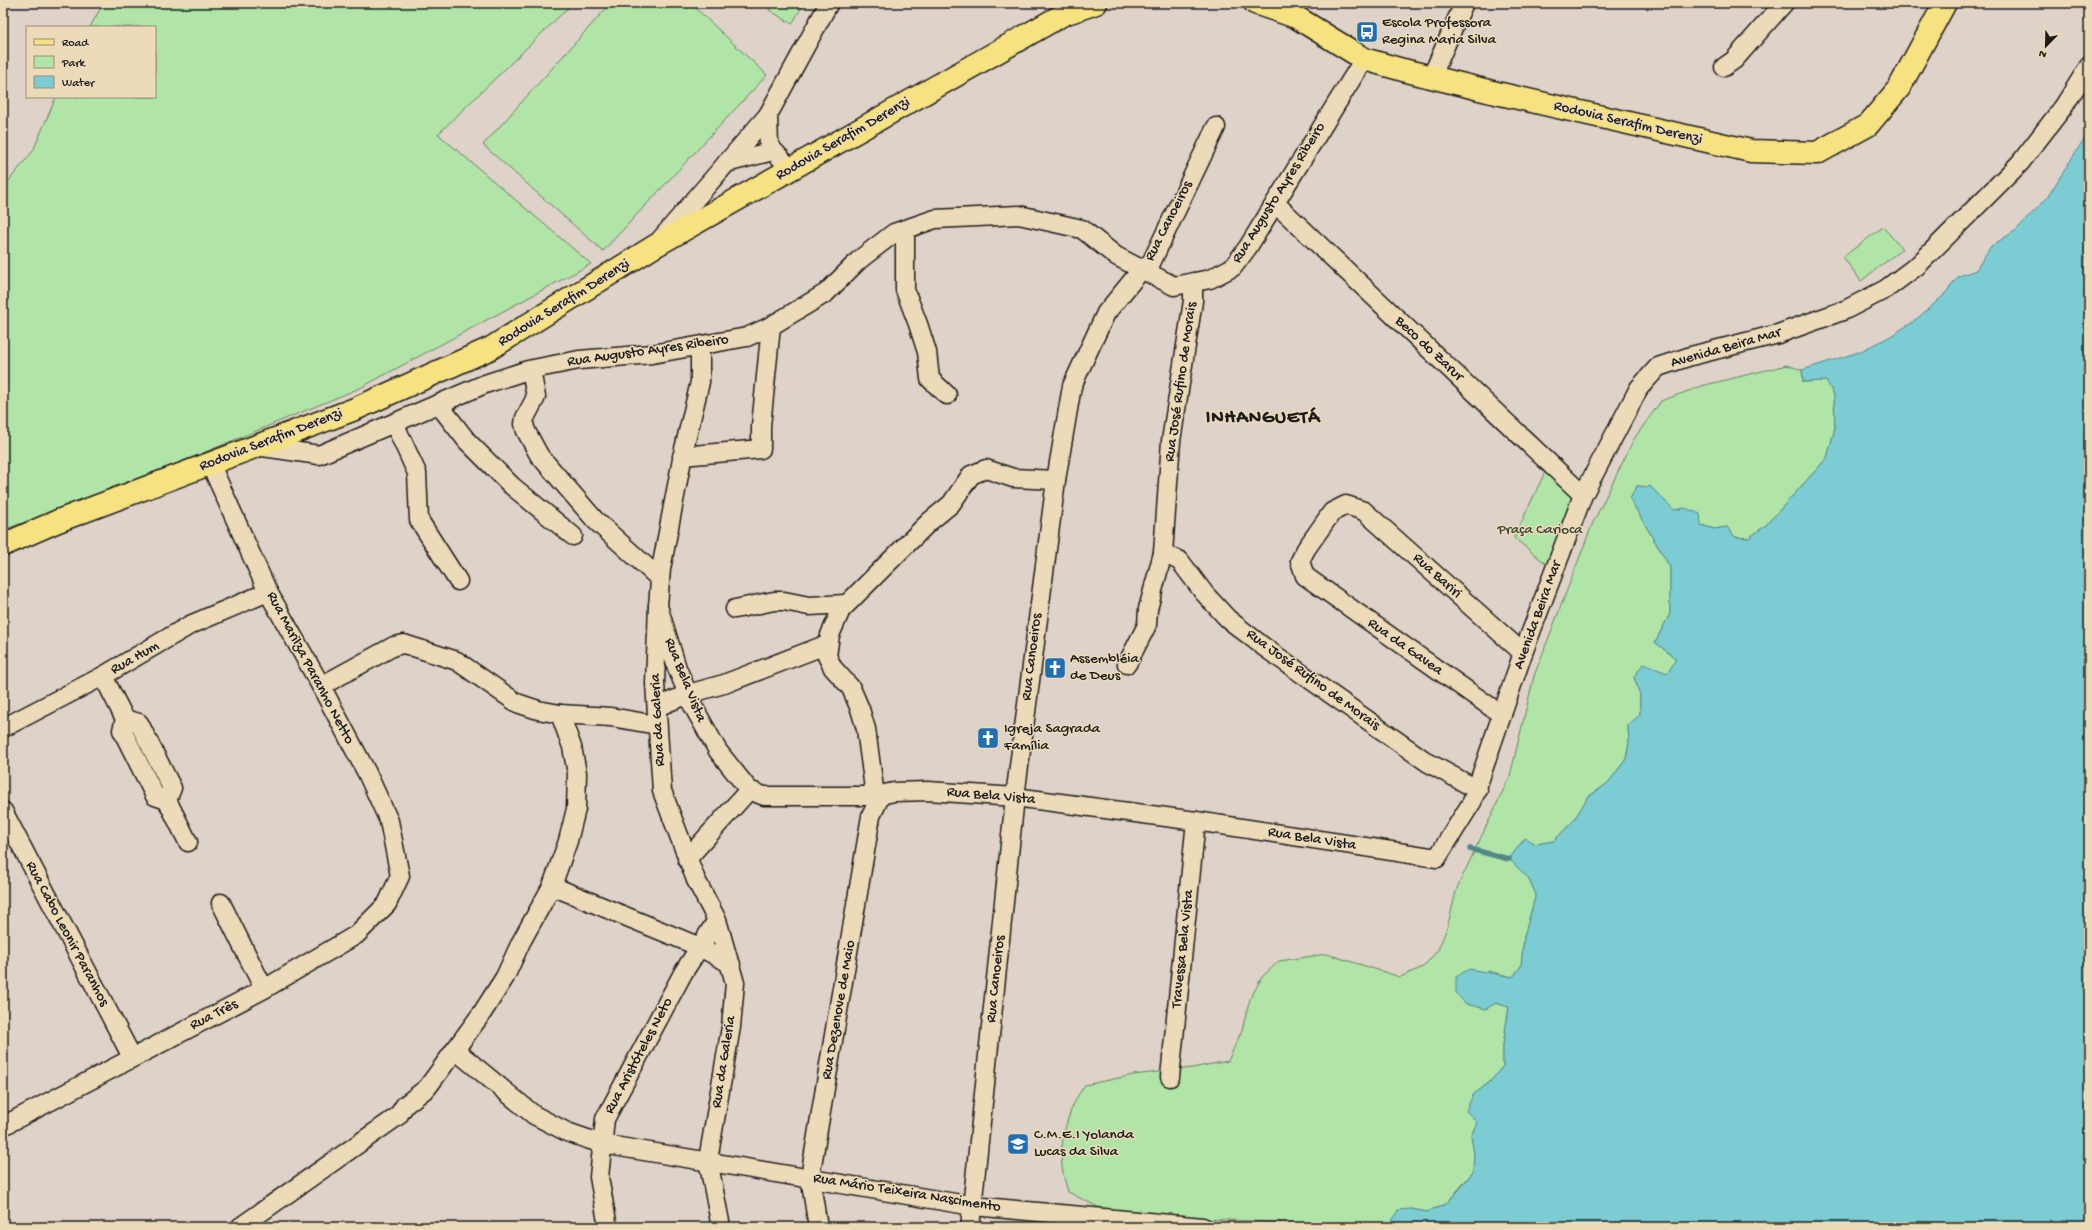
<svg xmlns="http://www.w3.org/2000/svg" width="2092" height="1230" viewBox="0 0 2092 1230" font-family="'Gochi Hand',sans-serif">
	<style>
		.green { fill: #b0e5a7; stroke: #668062 }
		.water { fill: #7bccd4; stroke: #55868a }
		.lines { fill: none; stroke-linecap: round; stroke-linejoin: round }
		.stream { stroke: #55868a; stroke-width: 5.5 }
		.minor-casing { stroke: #1c1c1c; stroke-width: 21 }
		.major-casing { stroke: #1c1c1c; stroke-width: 25 }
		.minor { stroke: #ecdab8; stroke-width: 18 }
		.major { stroke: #f7e281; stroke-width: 22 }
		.labels { text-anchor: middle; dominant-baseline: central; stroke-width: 3; stroke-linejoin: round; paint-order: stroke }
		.poi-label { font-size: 15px; fill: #1c1c1c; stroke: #ecdab8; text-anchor: start }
		.street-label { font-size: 15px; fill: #1c1c1c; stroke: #ecdab8 }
		.park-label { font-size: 15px; fill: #3a4438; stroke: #ecdab8 }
		.district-label { font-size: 19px; font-weight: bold; letter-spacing: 1px; fill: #1c1c1c; stroke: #ecdab8 }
	</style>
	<rect width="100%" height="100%" fill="#ded2c9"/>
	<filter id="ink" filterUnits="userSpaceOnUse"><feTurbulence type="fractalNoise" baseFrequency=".025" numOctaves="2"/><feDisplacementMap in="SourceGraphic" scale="8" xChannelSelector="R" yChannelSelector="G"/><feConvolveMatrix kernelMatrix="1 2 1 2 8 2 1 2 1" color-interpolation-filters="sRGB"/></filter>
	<g filter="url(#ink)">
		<g class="green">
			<polygon points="92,3 573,3 438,134 591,264 360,388 116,489 3,530 3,188 33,151 56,97 155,97 155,27 90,27 103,4"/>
			<polygon points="611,3 690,3 767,75 603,251 483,145"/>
			<polygon points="772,3 804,3 792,24 769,10"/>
			<polygon points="1883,227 1902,249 1861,281 1843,257"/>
			<path d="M1787,365L1802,370L1803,382L1826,381L1834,395L1835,428L1827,458L1766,525L1749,538L1735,537L1727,527L1714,529L1701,525L1674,510L1651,487L1637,486L1630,499L1670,567V614L1655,642L1676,659L1668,674L1634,677L1640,695V715L1628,725L1629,743L1626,759L1608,783L1588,797L1574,820L1554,841L1536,844L1525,838L1510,858L1528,878L1536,894L1524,937L1521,966L1513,977L1488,971L1495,1003L1509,1007L1503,1045V1066L1490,1082L1473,1095L1477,1122L1471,1136L1474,1153L1473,1172L1446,1204L1427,1212L1411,1209L1391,1223L1393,1227H1329L1319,1224L1114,1215L1068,1192C1066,1184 1063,1175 1062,1167C1059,1141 1069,1106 1085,1085L1133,1075L1192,1068L1228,1061L1242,1030L1250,999L1262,977L1279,961L1327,954L1400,977L1423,967L1438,950L1447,928L1457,888L1510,776L1534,676L1592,525L1634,439L1661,401L1705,385Z"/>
			<polygon points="1545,472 1574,496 1549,566 1514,538"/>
		</g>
		<polygon class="water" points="2089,131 2089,1227 1393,1227 1391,1223 1398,1210 1411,1209 1427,1212 1446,1204 1459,1190 1473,1172 1474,1153 1471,1136 1477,1122 1466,1111 1473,1095 1490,1082 1503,1066 1503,1045 1509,1007 1496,1003 1486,1009 1466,1004 1456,993 1456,977 1469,969 1513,977 1521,966 1524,937 1536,894 1528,878 1509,859 1525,838 1536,844 1554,841 1574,820 1588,797 1608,783 1626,759 1629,743 1628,725 1640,715 1640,695 1634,677 1643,664 1668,673 1676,659 1655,642 1670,614 1670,567 1630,499 1637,486 1651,487 1674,510 1685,508 1700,514 1701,525 1714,529 1727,527 1735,537 1749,538 1766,525 1827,458 1835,428 1834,395 1826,381 1803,382 1802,370 1859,352 1889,337 1913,322 1943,296 1959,276 1976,270 1991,246 2015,231 2047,198"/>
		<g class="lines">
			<polyline class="stream" points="1470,849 1509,859"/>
			<g class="minor-casing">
				<g id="minor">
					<polyline points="1724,67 1734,60 1784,3"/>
					<polyline points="1432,76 1464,3"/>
					<polyline points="726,163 773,151"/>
					<polyline points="791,169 769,146 768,115 829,3"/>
					<polyline points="1275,203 1583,495"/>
					<polyline points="905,229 905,290 918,324 927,352 930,379 947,395"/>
					<polyline points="660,240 768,115"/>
					<polyline points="700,346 700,382 684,449 661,569 658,606 655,683 662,791 696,880 717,920 735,983 731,1027 708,1160 721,1227"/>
					<polyline points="531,370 536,397 525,418 524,424 526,431 539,455 595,520 660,579"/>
					<polyline points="439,405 467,441 512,486 573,536"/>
					<polyline points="395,425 417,473 419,520 458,581"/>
					<polyline points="256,446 319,455 485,384 528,370 579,360 652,354 747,337 771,326 826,293 859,260 894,233 935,219 1019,215 1082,229 1116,256 1174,286 1210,279 1233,267 1248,247 1364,59"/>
					<polyline points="682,456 761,449 761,426 771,326"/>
					<polyline points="1163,553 1180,561 1204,593 1228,619 1264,647 1427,762 1478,790"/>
					<polyline points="658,606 677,668 693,706 718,751 749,790 764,796 875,796 894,792 928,791 1015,797 1196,821 1437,858 1472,802 1523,653 1583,495 1639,388 1658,367 1691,356 1778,334 1845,310 1886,289 1918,265 2020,163 2064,106 2089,66"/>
					<polyline points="735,609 774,601 784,601 809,606 846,604"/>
					<polyline points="1127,664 1147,625 1148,609 1163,553 1171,441 1193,301 1193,282"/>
					<polyline points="103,676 125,719 122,730 155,796 167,800 188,842"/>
					<polyline points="321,686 394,646 404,644 457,661 517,703 538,710 560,714 611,717 657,725"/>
					<polyline points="657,707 688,694 724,684 820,647 828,648"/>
					<polyline points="1502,715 1305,576 1300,561 1306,549 1332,512 1346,505 1364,511 1523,653"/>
					<polyline points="125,719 139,723 172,788 167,800"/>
					<polyline points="3,728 103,676 190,625 268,592"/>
					<polyline points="875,796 866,729 860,709 851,688 833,668 827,656 830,635 841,610 929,522 951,504 971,475 986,469 1013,478 1056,480"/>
					<polyline points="3,811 132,1057"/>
					<polyline points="687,859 749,790"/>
					<polyline points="552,886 700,947 731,964"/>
					<polyline points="221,903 264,989"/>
					<polyline points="455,1050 534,1115 567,1132 602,1144 973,1206 1203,1227"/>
					<polyline points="1170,1077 1196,821"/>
					<polyline points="3,1126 264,989 356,935 387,904 400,876 389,821 367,773 321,686 268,592 210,463"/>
					<polyline points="240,1227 398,1116 405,1105 427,1088 482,1013 505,977 521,942 552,886 568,841 576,809 577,773 572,747 560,714"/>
					<polyline points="608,1227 599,1177 605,1119 683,973 717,920"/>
					<polyline points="818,1227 810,1177 871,816 881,795"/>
					<polyline points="970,1227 1015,797 1056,480 1072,386 1106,313 1142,269 1151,263 1216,127"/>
				</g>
			</g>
			<g class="major-casing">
				<g id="major">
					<polyline points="1255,3 1296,17 1364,59 1403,70 1492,92 1751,151 1817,153 1868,125 1899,88 1945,3"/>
					<polyline points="3,545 58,521 355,409 491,348 655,246 1064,14 1096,3"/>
				</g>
			</g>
			<use href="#minor" class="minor"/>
			<use href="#major" class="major"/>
		</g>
	</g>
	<defs>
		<g id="bus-square" transform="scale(1.15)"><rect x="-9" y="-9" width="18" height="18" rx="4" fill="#1f6fb2" stroke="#ecdab8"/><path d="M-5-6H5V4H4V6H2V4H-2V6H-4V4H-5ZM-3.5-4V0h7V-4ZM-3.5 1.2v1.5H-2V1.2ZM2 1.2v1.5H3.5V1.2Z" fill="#fff"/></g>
		<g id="church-square" transform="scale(1.15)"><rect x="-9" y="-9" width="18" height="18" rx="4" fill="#1f6fb2" stroke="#ecdab8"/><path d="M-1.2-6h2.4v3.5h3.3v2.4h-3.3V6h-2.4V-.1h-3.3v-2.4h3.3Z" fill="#fff"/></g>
		<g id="school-square" transform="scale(1.15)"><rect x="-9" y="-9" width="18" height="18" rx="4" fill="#1f6fb2" stroke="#ecdab8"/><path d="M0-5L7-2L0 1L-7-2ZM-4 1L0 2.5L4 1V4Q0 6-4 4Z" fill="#fff"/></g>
	</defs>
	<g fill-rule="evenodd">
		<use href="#bus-square" x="1367" y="32"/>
		<use href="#church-square" x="1055" y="668"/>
		<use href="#church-square" x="988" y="738"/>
		<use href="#school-square" x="1018" y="1144"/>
	</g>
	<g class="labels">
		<g class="poi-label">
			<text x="1382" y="23">Escola Professora<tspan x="1382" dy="17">Regina Maria Silva</tspan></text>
			<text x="1070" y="659">Assembléia<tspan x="1070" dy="17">de Deus</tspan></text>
			<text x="1004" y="729">Igreja Sagrada<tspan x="1004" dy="17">Família</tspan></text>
			<text x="1034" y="1135">C.M.E.I Yolanda<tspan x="1034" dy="17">Lucas da Silva</tspan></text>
		</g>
		<g class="street-label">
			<text transform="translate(1628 123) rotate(13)">Rodovia Serafim Derenzi</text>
			<text transform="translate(843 139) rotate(-30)">Rodovia Serafim Derenzi</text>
			<text transform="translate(1279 193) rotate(-58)">Rua Augusto Ayres Ribeiro</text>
			<text transform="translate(1169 221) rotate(-63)">Rua Canoeiros</text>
			<text transform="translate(564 303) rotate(-32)">Rodovia Serafim Derenzi</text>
			<text transform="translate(1726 348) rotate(-16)">Avenida Beira Mar</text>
			<text transform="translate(1429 349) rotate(43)">Beco do Zarur</text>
			<text transform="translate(648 351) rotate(-8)">Rua Augusto Ayres Ribeiro</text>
			<text transform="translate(1181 382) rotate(-82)">Rua José Rufino de Morais</text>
			<text transform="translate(271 440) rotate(-21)">Rodovia Serafim Derenzi</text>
			<text transform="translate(1437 576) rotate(42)">Rua Bariri</text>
			<text transform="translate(1538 615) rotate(-70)">Avenida Beira Mar</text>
			<text transform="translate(1405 647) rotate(35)">Rua da Gavea</text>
			<text transform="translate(1032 657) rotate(-83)">Rua Canoeiros</text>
			<text transform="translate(135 658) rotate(-30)">Rua Hum</text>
			<text transform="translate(310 668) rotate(62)">Rua Marilza Paranho Netto</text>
			<text transform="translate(685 680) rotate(68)">Rua Bela Vista</text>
			<text transform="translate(1313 680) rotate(36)">Rua José Rufino de Morais</text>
			<text transform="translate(658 720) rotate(-93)">Rua da Galeria</text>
			<text transform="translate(991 796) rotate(5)">Rua Bela Vista</text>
			<text transform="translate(1312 839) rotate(9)">Rua Bela Vista</text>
			<text transform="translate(67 934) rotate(62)">Rua Cabo Leonir Paranhos</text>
			<text transform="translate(1183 949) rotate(-84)">Travessa Bela Vista</text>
			<text transform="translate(996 979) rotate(-84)">Rua Canoeiros</text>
			<text transform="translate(839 1010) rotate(-80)">Rua Dezenove de Maio</text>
			<text transform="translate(214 1015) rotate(-27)">Rua Três</text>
			<text transform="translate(639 1056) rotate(-62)">Rua Aristóteles Neto</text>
			<text transform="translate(724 1062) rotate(-81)">Rua da Galeria</text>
			<text transform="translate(907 1193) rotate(9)">Rua Mário Teixeira Nascimento</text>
		</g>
		<g class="park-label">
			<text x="1540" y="530">Praça Carioca</text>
		</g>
		<g class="district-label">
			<text x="1263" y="418">INHANGUETÁ</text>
		</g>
	</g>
	<rect width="2092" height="1230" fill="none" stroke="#ecdab8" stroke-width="16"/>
	<rect x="8" y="8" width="2076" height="1214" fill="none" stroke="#1c1c1c" stroke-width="1.5" filter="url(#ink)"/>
	<rect x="26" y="26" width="130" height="72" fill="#ecdab8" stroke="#998e7a"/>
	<rect x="34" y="39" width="20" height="6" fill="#f7e281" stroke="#998e7a"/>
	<text x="62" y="46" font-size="12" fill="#1c1c1c">Road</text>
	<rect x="34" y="56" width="20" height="12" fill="#b0e5a7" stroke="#998e7a"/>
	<text x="62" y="66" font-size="12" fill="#1c1c1c">Park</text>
	<rect x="34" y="76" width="20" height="12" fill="#7bccd4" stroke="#998e7a"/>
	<text x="62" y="86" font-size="12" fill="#1c1c1c">Water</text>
	<g transform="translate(2046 46) rotate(203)" stroke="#ecdab8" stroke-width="3" paint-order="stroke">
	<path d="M0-3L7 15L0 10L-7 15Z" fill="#1c1c1c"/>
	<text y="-6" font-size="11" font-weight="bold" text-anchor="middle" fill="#1c1c1c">N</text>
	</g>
</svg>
